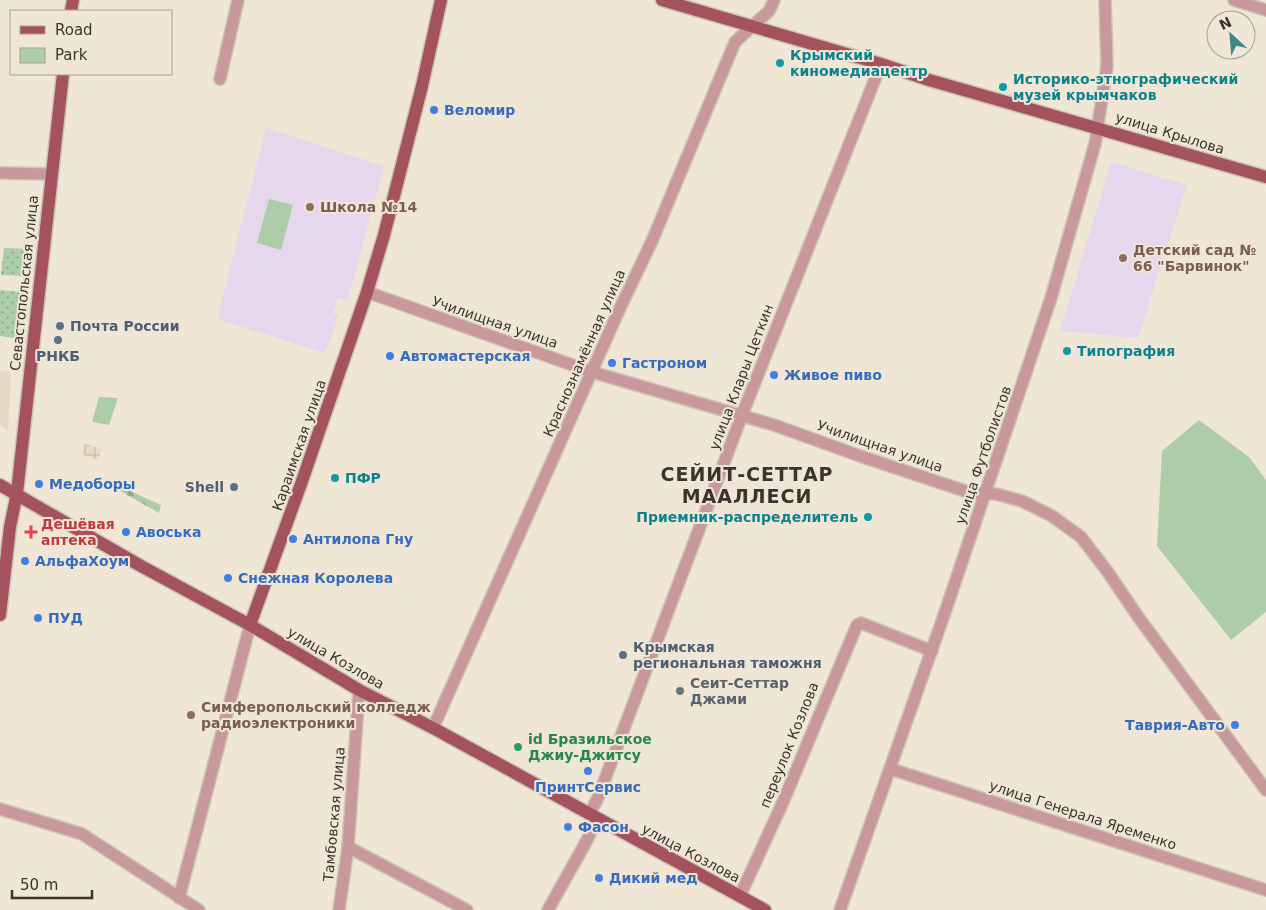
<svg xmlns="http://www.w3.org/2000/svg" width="1266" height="910" viewBox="0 0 1266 910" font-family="'DejaVu Sans',sans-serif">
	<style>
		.commercial { fill: #e6d8c5 }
		.industrial { fill: url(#industrial-grid) }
		.education { fill: #e5d8ec }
		.grass { fill: url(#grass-dots) }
		.forest { fill: url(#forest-firs) }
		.green { fill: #adcca8 }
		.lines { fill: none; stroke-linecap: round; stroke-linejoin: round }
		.minor-casing { stroke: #cbc3b4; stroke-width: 14 }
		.major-casing { stroke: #cbc3b4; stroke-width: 15 }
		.minor { stroke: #c8989d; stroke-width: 11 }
		.major { stroke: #a5525f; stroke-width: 12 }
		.culture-dot { fill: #0f9aa8; stroke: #f0e6d5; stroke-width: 2 }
		.shop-dot { fill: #3f7fe0; stroke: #f0e6d5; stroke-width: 2 }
		.education-dot { fill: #8d6e63; stroke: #f0e6d5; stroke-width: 2 }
		.service-dot { fill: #5c6f8a; stroke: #f0e6d5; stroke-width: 2 }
		.health-dot { fill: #e0444e; stroke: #f0e6d5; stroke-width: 2 }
		.worship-dot { fill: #6b7280; stroke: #f0e6d5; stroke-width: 2 }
		.leisure-dot { fill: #2e9e5b; stroke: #f0e6d5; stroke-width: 2 }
		.labels { text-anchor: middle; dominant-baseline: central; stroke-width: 4; stroke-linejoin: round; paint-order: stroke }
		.culture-label { font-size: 14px; font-weight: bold; fill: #0d838f; stroke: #f0e6d5; text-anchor: start }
		.shop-label { font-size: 14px; font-weight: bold; fill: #366cbe; stroke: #f0e6d5; text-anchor: start }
		.street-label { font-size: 14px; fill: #39352e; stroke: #f0e6d5 }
		.education-label { font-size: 14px; font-weight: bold; fill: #785e54; stroke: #f0e6d5; text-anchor: start }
		.service-label { font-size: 14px; font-weight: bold; fill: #4e5e75; stroke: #f0e6d5; text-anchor: start }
		.health-label { font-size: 14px; font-weight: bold; fill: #be3a42; stroke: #f0e6d5; text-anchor: start }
		.worship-label { font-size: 14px; font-weight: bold; fill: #5b616d; stroke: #f0e6d5; text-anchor: start }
		.leisure-label { font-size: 14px; font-weight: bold; fill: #27864d; stroke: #f0e6d5; text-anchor: start }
		.district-label { font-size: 19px; font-weight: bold; letter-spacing: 1px; fill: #39352e; stroke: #f0e6d5 }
	</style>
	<defs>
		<pattern id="industrial-grid" width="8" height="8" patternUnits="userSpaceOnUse" patternTransform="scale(1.25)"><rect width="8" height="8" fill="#e8dbc3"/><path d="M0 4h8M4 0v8" fill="none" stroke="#c8bda8"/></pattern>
		<pattern id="grass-dots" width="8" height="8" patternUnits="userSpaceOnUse" patternTransform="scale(1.25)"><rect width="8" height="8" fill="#adcca8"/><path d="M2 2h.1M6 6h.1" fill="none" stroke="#8ea689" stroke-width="1.8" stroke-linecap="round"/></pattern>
		<pattern id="forest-firs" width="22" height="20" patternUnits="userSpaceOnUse" patternTransform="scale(1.25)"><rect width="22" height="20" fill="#adcca8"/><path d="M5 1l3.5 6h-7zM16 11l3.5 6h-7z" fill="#8ea689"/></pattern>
	</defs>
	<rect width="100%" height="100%" fill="#f0e6d5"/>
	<polygon class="commercial" points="0,370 11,372 8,431 0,425"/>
	<polygon class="industrial" points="85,444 102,449 98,460 81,454"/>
	<g class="education">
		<polygon points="266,128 384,166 348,300 338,298 333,313 339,315 325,353 217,319"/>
		<polygon points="1111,162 1187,185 1138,338 1060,331"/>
	</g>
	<g class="grass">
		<polygon points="4,248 27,249 23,276 1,275"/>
		<polygon points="0,290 21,292 15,338 0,336"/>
	</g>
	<polygon class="forest" points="108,481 161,505 159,513 108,484"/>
	<g class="green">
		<polygon points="269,199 293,205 281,250 257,243"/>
		<polygon points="99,397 118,398 109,425 92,422"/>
		<polygon points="1199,420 1249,457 1266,480 1266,612 1231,640 1157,546 1162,451"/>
	</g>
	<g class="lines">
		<g class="minor-casing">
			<g id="minor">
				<polyline points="1234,0 1266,10"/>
				<polyline points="220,79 238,0"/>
				<polyline points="0,173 51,174"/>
				<polyline points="367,292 592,372 774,425 860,456 971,493 996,494 1022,501 1052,516 1081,537 1107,571 1139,618 1266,790"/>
				<polyline points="433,728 620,308 652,241 735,42 769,11 774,0"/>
				<polyline points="891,769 1266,890"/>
				<polyline points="0,809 82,834 199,910"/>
				<polyline points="589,814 597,800 742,415 881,64"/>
				<polyline points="348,847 467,910"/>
				<polyline points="740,896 783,802 857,625 861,623 932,651"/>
				<polyline points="179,898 250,625"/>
				<polyline points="339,910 348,847 359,690"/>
				<polyline points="548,910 586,842 597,819"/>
				<polyline points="840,910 943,618 1051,298 1095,144 1107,66 1105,0"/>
			</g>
		</g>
		<g class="major-casing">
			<g id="major">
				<polyline points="662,0 881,64 929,80 1266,177"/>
				<polyline points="71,11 73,0"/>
				<polyline points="0,485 141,566 250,625 359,690 433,728 765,910"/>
				<polyline points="0,615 10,527 17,493 63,74"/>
				<polyline points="250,625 301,484 367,292 384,235 422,86 441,0"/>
			</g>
		</g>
		<use href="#minor" class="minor"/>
		<use href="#major" class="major"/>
	</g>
	<g class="culture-dot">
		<circle cx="780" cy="63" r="5"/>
		<circle cx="1003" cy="87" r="5"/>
		<circle cx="1067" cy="351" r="5"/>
		<circle cx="335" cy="478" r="5"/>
		<circle cx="868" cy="517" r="5"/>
	</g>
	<g class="shop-dot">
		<circle cx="434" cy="110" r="5"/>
		<circle cx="390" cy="356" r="5"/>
		<circle cx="612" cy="363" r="5"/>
		<circle cx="774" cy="375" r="5"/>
		<circle cx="39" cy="484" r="5"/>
		<circle cx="126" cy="532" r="5"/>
		<circle cx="293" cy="539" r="5"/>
		<circle cx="25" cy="561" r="5"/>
		<circle cx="228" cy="578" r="5"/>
		<circle cx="38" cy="618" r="5"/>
		<circle cx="1235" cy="725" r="5"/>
		<circle cx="588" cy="771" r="5"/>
		<circle cx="568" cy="827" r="5"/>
		<circle cx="599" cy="878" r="5"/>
	</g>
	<g class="education-dot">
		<circle cx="310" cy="207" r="5"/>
		<circle cx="1123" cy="258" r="5"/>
		<circle cx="191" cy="715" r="5"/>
	</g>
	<g class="service-dot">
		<circle cx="60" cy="326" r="5"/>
		<circle cx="58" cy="340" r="5"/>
		<circle cx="234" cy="487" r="5"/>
		<circle cx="623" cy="655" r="5"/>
	</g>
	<path class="health-dot" d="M28.5 524.5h5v5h5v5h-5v5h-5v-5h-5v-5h5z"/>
	<circle class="worship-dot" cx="680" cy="691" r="5"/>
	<circle class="leisure-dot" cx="518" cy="747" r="5"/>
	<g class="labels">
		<g class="culture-label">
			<text x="790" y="55">Крымский<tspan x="790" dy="16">киномедиацентр</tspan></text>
			<text x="1013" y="79">Историко-этнографический<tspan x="1013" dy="16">музей крымчаков</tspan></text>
			<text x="1077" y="351">Типография</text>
			<text x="345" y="478">ПФР</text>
			<text x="858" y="517" text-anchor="end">Приемник-распределитель</text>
		</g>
		<g class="shop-label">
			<text x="444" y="110">Веломир</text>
			<text x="400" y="356">Автомастерская</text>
			<text x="622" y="363">Гастроном</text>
			<text x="784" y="375">Живое пиво</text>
			<text x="49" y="484">Медоборы</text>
			<text x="136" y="532">Авоська</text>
			<text x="303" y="539">Антилопа Гну</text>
			<text x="35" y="561">АльфаХоум</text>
			<text x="238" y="578">Снежная Королева</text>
			<text x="48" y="618">ПУД</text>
			<text x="1225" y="725" text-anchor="end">Таврия-Авто</text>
			<text x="588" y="787" text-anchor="middle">ПринтСервис</text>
			<text x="578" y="827">Фасон</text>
			<text x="609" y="878">Дикий мед</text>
		</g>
		<g class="street-label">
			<text transform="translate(1170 133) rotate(17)">улица Крылова</text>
			<text transform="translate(24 283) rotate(-84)">Севастопольская улица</text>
			<text transform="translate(495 322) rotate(19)">Училищная улица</text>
			<text transform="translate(584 353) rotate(-66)">Краснознамённая улица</text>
			<text transform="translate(741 377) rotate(-69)">улица Клары Цеткин</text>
			<text transform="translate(299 445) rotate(-71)">Караимская улица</text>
			<text transform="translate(880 446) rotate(19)">Училищная улица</text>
			<text transform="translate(983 455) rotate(-71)">улица Футболистов</text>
			<text transform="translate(336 658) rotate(30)">улица Козлова</text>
			<text transform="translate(789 745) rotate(-68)">переулок Козлова</text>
			<text transform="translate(334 814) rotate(-85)">Тамбовская улица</text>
			<text transform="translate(1083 815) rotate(18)">улица Генерала Яременко</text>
			<text transform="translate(691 853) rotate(28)">улица Козлова</text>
		</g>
		<g class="education-label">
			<text x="320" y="207">Школа №14</text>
			<text x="1133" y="250">Детский сад №<tspan x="1133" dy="16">66 "Барвинок"</tspan></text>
			<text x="201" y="707">Симферопольский колледж<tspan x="201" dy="16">радиоэлектроники</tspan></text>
		</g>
		<g class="service-label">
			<text x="70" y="326">Почта России</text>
			<text x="58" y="356" text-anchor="middle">РНКБ</text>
			<text x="224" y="487" text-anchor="end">Shell</text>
			<text x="633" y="647">Крымская<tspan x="633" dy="16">региональная таможня</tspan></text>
		</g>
		<g class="health-label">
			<text x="41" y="524">Дешёвая<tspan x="41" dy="16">аптека</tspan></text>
		</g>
		<g class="worship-label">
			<text x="690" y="683">Сеит-Сеттар<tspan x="690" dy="16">Джами</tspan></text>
		</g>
		<g class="leisure-label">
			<text x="528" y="739">id Бразильское<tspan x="528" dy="16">Джиу-Джитсу</tspan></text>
		</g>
		<g class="district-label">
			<text x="747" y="474">СЕЙИТ-СЕТТАР<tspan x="747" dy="22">МААЛЛЕСИ</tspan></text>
		</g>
	</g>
	<rect x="10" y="10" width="162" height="65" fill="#f0e6d5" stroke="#a79f92"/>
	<rect x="20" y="26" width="25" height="8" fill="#a5525f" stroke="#a79f92"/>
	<text x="55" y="35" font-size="15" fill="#39352e">Road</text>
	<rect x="20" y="48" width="25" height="15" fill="#adcca8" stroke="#a79f92"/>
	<text x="55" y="60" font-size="15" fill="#39352e">Park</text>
	<g transform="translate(1231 35) rotate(334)"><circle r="24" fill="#f0e6d5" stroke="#a79f92"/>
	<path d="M0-4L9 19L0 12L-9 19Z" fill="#3f888a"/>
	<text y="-8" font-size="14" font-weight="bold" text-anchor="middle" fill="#39352e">N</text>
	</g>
	<path d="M12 890v8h80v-8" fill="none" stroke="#39352e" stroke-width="2.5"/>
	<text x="20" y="890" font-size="15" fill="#39352e" stroke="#f0e6d5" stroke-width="4" paint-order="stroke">50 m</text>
</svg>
